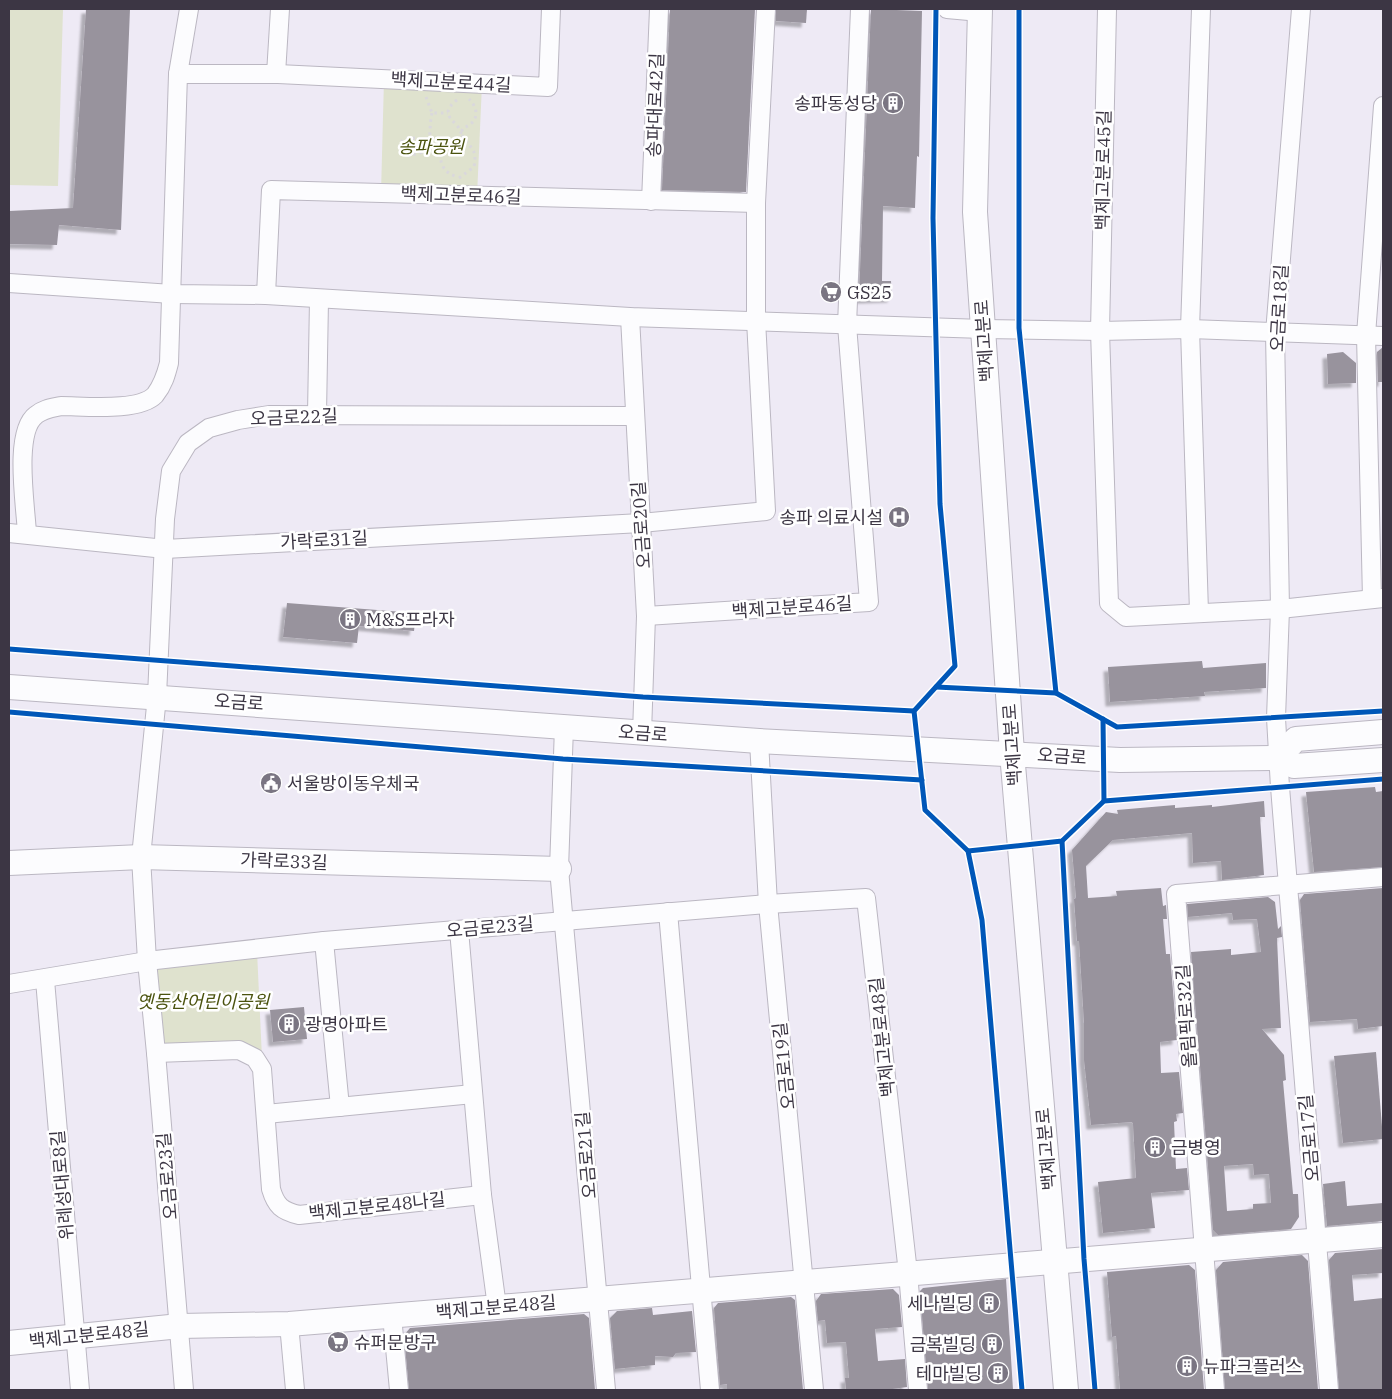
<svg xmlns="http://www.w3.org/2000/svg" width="1392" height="1399" viewBox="0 0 1392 1399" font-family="'IBM Plex Serif','Noto Sans KR',serif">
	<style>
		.green { fill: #dfe2ce }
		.building { fill: #98939d; fill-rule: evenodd; filter: url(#shadow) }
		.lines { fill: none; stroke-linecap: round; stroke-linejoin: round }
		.street-casing { stroke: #bbb7c2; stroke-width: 20 }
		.secondary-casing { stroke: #bbb7c2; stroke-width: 26 }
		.path { stroke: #dad8dc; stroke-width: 3; stroke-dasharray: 2.5 4; stroke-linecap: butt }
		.street { stroke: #fcfcfe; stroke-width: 18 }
		.secondary { stroke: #fcfcfe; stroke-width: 24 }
		.cycleway-casing { stroke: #fff; stroke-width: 8 }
		.cycleway { stroke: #0057b8; stroke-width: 5 }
		.labels { text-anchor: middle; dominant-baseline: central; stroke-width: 5; stroke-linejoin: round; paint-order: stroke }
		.street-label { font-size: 18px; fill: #3c3644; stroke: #fff }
		.poi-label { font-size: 18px; fill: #3c3644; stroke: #fff; text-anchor: start }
		.park-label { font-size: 18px; font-style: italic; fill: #4b530f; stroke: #fff }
	</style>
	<defs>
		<filter id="shadow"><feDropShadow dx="-4.5" dy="4.5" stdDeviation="1" flood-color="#0004"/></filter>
	</defs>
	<rect width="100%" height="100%" fill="#eeeaf5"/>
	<g class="green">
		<polygon points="9,9 63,9 58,186 9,185"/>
		<polygon points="384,79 482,84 477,196 381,193"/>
		<polygon points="257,951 262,1058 160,1048 152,960"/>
	</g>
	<g class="building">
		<polygon points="86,9 130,9 121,230 59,225 57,245 9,244 9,211 73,208"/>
		<polygon points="670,9 755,9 746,192 662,190"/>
		<polygon points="776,9 807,9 806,23 776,21"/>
		<polygon points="871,9 922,11 919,157 917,156 915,208 883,206 882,281 891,281 892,298 861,299 859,295"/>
		<polygon points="1383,347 1383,382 1378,382 1377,352"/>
		<polygon points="1343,352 1356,363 1356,383 1328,384 1327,354"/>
		<polygon points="287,603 416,613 414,631 359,626 357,643 283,637"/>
		<polygon points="1202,661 1203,668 1266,663 1266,688 1204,692 1205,696 1110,702 1108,667"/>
		<polygon points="1375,787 1376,792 1383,791 1383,867 1314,872 1306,792"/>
		<polygon points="1264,801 1265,817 1260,817 1264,875 1222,880 1221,861 1193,863 1192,833 1113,840 1086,866 1088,898 1117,896 1116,891 1161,888 1163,906 1166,905 1167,919 1163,919 1166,954 1170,954 1177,1040 1160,1042 1161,1073 1179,1072 1183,1113 1176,1114 1177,1121 1174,1122 1176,1169 1187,1168 1189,1190 1151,1193 1155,1228 1103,1233 1098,1182 1136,1178 1133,1124 1132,1122 1091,1125 1084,1060 1084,1023 1079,941 1077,941 1074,899 1076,898 1072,850 1106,812 1118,814 1117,810 1175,805 1175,808 1212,805 1212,807"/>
		<polygon points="1383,888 1383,1026 1358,1029 1357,1019 1310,1022 1300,900 1304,894"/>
		<path d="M1268,897L1275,902L1278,929L1281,926L1282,937L1277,938L1281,1028L1262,1029L1284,1055L1286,1080L1283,1081L1293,1194H1298L1299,1217L1291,1229L1218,1235L1213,1230L1191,952L1231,949V955L1261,952L1257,919L1233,920L1232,913L1188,917L1187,904ZM1253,1164L1254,1175L1269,1174L1271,1203L1253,1204V1209L1227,1211L1224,1166Z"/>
		<polygon points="304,1007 307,1039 273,1042 270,1010"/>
		<polygon points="1376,1052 1383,1139 1343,1143 1334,1056"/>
		<polygon points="1345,1181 1347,1206 1383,1203 1383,1221 1327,1226 1323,1184"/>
		<polygon points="1383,1249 1383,1273 1352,1275 1354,1301 1383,1298 1383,1390 1339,1390 1329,1260 1335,1253"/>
		<polygon points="1302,1255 1308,1261 1318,1390 1225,1390 1216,1270 1223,1262"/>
		<polygon points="1189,1265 1195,1270 1204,1390 1120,1390 1116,1336 1112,1337 1107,1272"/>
		<polygon points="1006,1279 1013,1390 928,1390 920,1291 923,1288"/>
		<polygon points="893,1289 899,1295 902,1327 875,1329 878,1361 905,1359 907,1387 885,1390 846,1390 845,1378 849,1378 846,1342 827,1343 825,1320 818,1321 816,1301 821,1294"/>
		<polygon points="791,1297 795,1300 803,1390 727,1390 727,1384 720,1385 714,1308 718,1303"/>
		<polygon points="652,1308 653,1315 692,1311 696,1352 676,1353 673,1357 655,1356 655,1365 615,1369 610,1318 617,1311"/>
		<polygon points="584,1314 589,1318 595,1390 409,1390 404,1335 410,1328"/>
	</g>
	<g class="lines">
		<g class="street-casing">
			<g id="street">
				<polyline points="947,9 980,12"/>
				<polyline points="1107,9 1100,331 1109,603 1126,617 1280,609 1383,598"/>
				<polyline points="1301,9 1275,333 1280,609 1276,718 1280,787 1329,1390"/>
				<polyline points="178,74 278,74 548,87 551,9"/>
				<polyline points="276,74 280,9"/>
				<polyline points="651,201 659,9"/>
				<polyline points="9,283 172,294 266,295 630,317 983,329 1100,331 1190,329 1383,336"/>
				<polyline points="266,295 271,190 756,203"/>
				<polyline points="630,317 646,616 642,733"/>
				<polyline points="317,414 319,300"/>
				<polyline points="9,533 165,549 641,523 766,511 756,320 756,203 766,9"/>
				<path d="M27,534C26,508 13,432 36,415C43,409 52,408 61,406C84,406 139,412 155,395C163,385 166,375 169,363L178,74L189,9"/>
				<polyline points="1372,599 1366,335 1383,106"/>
				<polyline points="1199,612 1190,329 1201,9"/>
				<polyline points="646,616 869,602 847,325 860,9"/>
				<polyline points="564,727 559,869 606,1390"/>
				<polyline points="759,741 768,904 814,1390"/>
				<polyline points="668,912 710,1390"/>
				<polyline points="459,930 482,1195 497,1307"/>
				<polyline points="324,941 340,1107"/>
				<polyline points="45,980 80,1390"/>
				<polyline points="9,984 147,961 324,941 768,904 866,898 908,1273 918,1390"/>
				<path d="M156,1053L239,1050L255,1058L262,1069L271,1189C276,1206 282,1211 299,1215L482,1195"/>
				<polyline points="266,1114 473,1094"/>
				<polyline points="392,1316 399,1390"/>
				<polyline points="289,1324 295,1390"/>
				<polyline points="184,1390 156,1053 147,961 141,857 157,696 165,519 171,471 188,443 209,428 238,420 269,415 634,416"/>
				<polyline points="1215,1390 1176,894 1383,877"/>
			</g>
		</g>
		<g class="secondary-casing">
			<g id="secondary">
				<polyline points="980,9 975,212 1012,753 1066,1390"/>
				<polyline points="9,687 759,741 1120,760 1278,758 1294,766 1383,760"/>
				<polyline points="1278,758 1296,739 1383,732"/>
				<polyline points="9,863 141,857 559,869"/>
				<polyline points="9,1343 180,1326 289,1324 1383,1235"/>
			</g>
		</g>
		<g class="path">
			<polyline points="426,97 432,113 448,113"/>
			<path d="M457,100C436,116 458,120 461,133L458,138L446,143L440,155C441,167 446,174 458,177"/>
			<path d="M432,113C429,126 431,139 427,151L420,150L415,138L403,139L400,146L402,153L408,156L427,151L440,155"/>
			<path d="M459,178L474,167C478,145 468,149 461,133L463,128C478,123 480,110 469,99"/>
		</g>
		<use href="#street" class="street"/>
		<use href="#secondary" class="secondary"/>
		<g class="cycleway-casing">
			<g id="cycleway">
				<polyline points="936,9 933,218 940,504 955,666 914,711 925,810 968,851 982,920 1022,1390"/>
				<polyline points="1019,9 1019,328 1056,693"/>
				<polyline points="9,649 643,697 914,711"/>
				<polyline points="936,687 1056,693 1117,727 1383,711"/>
				<polyline points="9,712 563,759 922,780"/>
				<polyline points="1103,719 1104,801"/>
				<polyline points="1062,841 1084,1259 1095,1390"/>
				<polyline points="968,851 1062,841 1104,801 1383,779"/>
			</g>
		</g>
		<use href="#cycleway" class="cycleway"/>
	</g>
	<defs>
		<g id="building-disc" transform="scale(1.125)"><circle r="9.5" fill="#7a7582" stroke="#fff"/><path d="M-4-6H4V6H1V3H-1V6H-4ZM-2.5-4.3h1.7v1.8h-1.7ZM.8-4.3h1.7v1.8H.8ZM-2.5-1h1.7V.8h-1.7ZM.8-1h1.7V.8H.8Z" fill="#fff"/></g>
		<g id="supermarket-disc" transform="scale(1.125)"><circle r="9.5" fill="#7a7582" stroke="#fff"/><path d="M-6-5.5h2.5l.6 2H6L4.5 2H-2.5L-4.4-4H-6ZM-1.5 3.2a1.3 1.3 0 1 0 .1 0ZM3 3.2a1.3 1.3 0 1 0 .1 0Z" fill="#fff"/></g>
		<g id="hospital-disc" transform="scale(1.125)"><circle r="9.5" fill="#7a7582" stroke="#fff"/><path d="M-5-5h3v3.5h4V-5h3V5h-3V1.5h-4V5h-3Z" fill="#fff"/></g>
		<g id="civic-disc" transform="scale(1.125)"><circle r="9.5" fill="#7a7582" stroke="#fff"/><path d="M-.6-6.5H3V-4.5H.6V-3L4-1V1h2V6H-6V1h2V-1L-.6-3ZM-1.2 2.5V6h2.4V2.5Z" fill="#fff"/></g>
	</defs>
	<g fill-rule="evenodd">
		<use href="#building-disc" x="893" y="103"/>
		<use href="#supermarket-disc" x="831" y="292"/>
		<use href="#hospital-disc" x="899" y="517"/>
		<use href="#building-disc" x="350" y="619"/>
		<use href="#civic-disc" x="271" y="783"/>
		<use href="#building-disc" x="289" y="1024"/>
		<use href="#building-disc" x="1155" y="1147"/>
		<use href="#building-disc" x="989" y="1303"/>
		<use href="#supermarket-disc" x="338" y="1342"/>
		<use href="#building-disc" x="992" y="1344"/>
		<use href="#building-disc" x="1187" y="1366"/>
		<use href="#building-disc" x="998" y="1373"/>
	</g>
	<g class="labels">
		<g class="street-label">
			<text transform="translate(451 82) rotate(3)">백제고분로44길</text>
			<text transform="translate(655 105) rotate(-88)">송파대로42길</text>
			<text transform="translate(1103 170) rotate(-89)">백제고분로45길</text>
			<text transform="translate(461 195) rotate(2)">백제고분로46길</text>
			<text transform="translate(1279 308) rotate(-87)">오금로18길</text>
			<text transform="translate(984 341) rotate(-94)">백제고분로</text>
			<text transform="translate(294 417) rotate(-2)">오금로22길</text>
			<text transform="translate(641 525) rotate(-94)">오금로20길</text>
			<text transform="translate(324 540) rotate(-3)">가락로31길</text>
			<text transform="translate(792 607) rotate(-4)">백제고분로46길</text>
			<text transform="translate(239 702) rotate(4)">오금로</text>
			<text transform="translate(643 733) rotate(4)">오금로</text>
			<text transform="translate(1012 745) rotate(-94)">백제고분로</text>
			<text transform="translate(1062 756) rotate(4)">오금로</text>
			<text transform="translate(284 861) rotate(2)">가락로33길</text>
			<text transform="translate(490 927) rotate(-5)">오금로23길</text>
			<text transform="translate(1186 1016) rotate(-94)">올림픽로32길</text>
			<text transform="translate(882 1037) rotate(-96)">백제고분로48길</text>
			<text transform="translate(784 1066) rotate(-96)">오금로19길</text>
			<text transform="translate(1309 1138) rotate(-95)">오금로17길</text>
			<text transform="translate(1046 1149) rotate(-95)">백제고분로</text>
			<text transform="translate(586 1155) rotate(-95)">오금로21길</text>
			<text transform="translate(167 1176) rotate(-95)">오금로23길</text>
			<text transform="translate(62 1185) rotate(-95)">위례성대로8길</text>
			<text transform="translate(377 1206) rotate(-6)">백제고분로48나길</text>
			<text transform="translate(496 1307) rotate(-5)">백제고분로48길</text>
			<text transform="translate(89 1335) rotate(-6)">백제고분로48길</text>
		</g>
		<g class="poi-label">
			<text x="877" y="103" text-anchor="end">송파동성당</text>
			<text x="847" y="292">GS25</text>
			<text x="883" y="517" text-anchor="end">송파 의료시설</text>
			<text x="366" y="619">M&amp;S프라자</text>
			<text x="287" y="783">서울방이동우체국</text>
			<text x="305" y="1024">광명아파트</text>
			<text x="1171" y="1147">금병영</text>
			<text x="973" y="1303" text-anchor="end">세나빌딩</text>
			<text x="354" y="1342">슈퍼문방구</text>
			<text x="976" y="1344" text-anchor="end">금복빌딩</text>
			<text x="1203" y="1366">뉴파크플러스</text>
			<text x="982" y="1373" text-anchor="end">테마빌딩</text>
		</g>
		<g class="park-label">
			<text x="431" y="146">송파공원</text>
			<text x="203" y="1001">옛동산어린이공원</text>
		</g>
	</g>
	<rect width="1392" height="1399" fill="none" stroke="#3c3644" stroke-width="20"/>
</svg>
